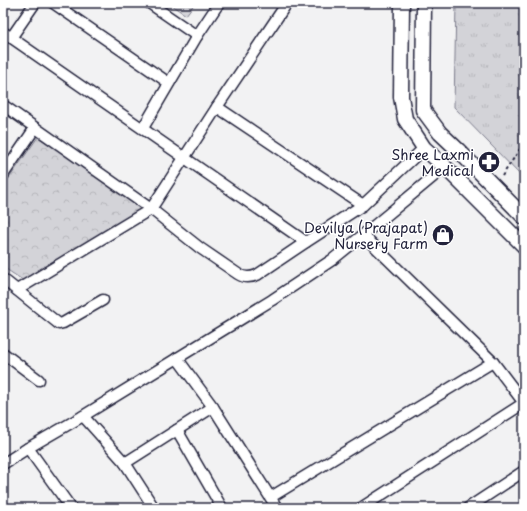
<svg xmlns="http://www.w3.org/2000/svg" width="527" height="511" viewBox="0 0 527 511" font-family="'Playpen Sans',sans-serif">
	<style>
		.grass { fill: url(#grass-tufts); stroke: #7a7a8a }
		.forest { fill: url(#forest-crowns); stroke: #7a7a8a }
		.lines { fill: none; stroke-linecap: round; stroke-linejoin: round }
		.street-casing { stroke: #22223b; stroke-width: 13 }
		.secondary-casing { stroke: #22223b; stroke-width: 17 }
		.path { stroke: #22223b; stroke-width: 2; stroke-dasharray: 3 3; stroke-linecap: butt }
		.street { stroke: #fff; stroke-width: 10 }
		.secondary { stroke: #fff; stroke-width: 14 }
		.labels { text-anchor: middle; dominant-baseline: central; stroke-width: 3; stroke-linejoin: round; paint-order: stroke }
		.poi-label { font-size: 14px; fill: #22223b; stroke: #fff; text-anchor: end }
	</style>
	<defs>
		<pattern id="grass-tufts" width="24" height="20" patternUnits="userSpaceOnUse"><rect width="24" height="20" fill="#d3d3d8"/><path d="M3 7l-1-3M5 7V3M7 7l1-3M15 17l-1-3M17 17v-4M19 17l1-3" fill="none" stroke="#b5b5ba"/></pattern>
		<pattern id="forest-crowns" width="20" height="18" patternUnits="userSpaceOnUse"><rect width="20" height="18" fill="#d3d3d8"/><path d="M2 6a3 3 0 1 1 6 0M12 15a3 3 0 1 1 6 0" fill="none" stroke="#b5b5ba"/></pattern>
	</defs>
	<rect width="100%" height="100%" fill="#f2f2f3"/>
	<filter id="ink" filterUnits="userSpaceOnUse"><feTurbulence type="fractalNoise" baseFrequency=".025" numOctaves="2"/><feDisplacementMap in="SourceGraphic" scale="8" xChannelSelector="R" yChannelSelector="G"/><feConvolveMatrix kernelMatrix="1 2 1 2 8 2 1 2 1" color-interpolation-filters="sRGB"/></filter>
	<g filter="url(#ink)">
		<polygon class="grass" points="456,3 524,3 524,179 454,107"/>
		<g class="forest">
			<polygon points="168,3 195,3 186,15"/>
			<polygon points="38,137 144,207 24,281 3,267 3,187"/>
		</g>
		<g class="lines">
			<g class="street-casing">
				<g id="street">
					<polyline points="53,3 169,83"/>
					<polyline points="149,3 197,36"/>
					<polyline points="3,32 306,242"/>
					<polyline points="11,38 35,3"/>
					<path d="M3,105L151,209L200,248L238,274C244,278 250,278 257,275L306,242L363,205L424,148"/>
					<polyline points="217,107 363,205"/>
					<polyline points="143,128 197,36 219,3"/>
					<polyline points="3,175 35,128"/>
					<polyline points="363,235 493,362 524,403"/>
					<polyline points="3,279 59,324 63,323 103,300"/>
					<polyline points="17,290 151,209 217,107 287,3"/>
					<polyline points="3,353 39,380"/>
					<polyline points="177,358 213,407 277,508"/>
					<polyline points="83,416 125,463 154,508"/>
					<polyline points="177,430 222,508"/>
					<polyline points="28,448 71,508"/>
					<polyline points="125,463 213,407"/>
					<polyline points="3,464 28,448 83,416 272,300 332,260 363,235 445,167"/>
					<polyline points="271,497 493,362"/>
					<polyline points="361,508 524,403"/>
					<polyline points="468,508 524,471"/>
				</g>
			</g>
			<g class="secondary-casing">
				<g id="secondary">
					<polyline points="402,3 401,97 405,119 424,148 445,167 524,246"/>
					<polyline points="424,3 423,110 440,133 458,150 524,217"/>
				</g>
			</g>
			<polyline class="path" points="502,176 524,143"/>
			<use href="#street" class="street"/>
			<use href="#secondary" class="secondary"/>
		</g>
	</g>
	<defs>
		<g id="pharmacy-disc" transform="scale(1.15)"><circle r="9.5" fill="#22223b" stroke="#fff"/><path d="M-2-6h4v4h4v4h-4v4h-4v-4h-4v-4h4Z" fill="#fff"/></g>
		<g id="shop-disc" transform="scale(1.15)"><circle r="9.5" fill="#22223b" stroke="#fff"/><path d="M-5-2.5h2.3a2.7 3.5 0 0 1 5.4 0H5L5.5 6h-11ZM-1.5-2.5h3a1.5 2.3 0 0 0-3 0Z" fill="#fff"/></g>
	</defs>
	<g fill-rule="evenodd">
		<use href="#pharmacy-disc" x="489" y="162"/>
		<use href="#shop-disc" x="443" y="235"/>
	</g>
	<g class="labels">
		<g class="poi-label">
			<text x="474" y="154">Shree Laxmi<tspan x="474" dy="16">Medical</tspan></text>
			<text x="428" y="227">Devilya (Prajapat)<tspan x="428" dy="16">Nursery Farm</tspan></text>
		</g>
	</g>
	<rect width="527" height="511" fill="none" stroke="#fff" stroke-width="16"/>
	<rect x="8" y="8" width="511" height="495" fill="none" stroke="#22223b" stroke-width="1.5" filter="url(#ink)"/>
</svg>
